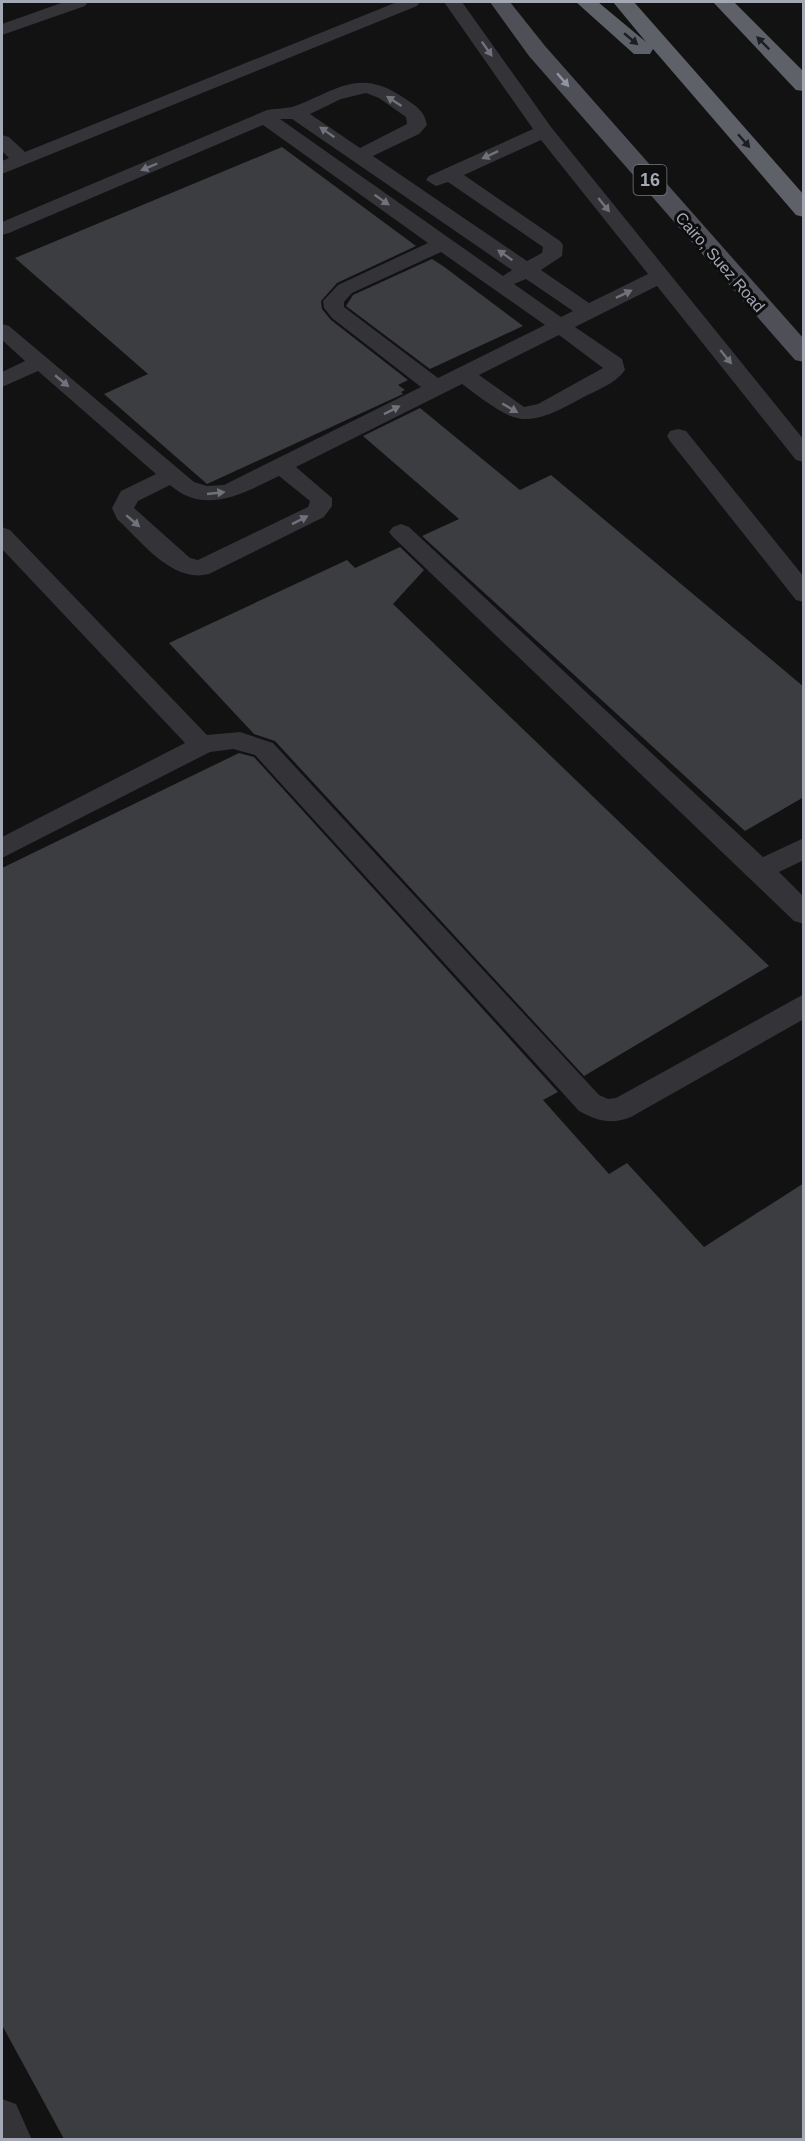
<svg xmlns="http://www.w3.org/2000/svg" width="805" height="2141" viewBox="0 0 805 2141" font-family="Arial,sans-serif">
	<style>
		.building { fill: #3c3d40 }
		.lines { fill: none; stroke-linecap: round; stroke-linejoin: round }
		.lane { fill: #333338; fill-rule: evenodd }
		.primary { fill: #4f5057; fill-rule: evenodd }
		.highway { fill: #5f6169; fill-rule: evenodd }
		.oneway { fill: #1d1e20 }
		.oneway2 { fill: #71737c }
		.oneway3 { fill: #9296a1 }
		.labels { text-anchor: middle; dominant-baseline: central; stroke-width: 6; stroke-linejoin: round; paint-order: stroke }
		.far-street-label { font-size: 16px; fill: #a3a8b4; stroke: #0d0d0e }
		.shield { fill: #0d0d0e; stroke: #767a82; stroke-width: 1.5 }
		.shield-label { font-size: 18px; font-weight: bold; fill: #a3a8b4 }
	</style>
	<rect width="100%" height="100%" fill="#121213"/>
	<g class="building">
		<polygon points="282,147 416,246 337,283 321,301 322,309 331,320 408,380 398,385 405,390 401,392 403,394 207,484 104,394 148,374 15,258"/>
		<polygon points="432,259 443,266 523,326 430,369 346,306 353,295"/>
		<polygon points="420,408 520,490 551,475 804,687 804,797 745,831 422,536 459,519 363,436"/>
		<polygon points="400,547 424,570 393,604 769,966 584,1076 275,741 254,734 169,643 347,560 355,568"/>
		<polygon points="239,753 254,757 558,1092 543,1100 609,1174 627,1163 704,1247 804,1183 804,2139 64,2139 2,2025 2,868"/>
	</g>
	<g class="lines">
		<g class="lane">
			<polygon points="64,2 88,2 85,6 2,35 2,24"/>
			<polygon points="397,2 420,2 417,6 2,174 2,161 9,158 2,151 2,135 9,137 25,152"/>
			<path d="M444,2H462L551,127L804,440V462L796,460L657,286L575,327L622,359L625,370C615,384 597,390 582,398C521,432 515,423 462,384L296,467L332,498V506L324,517L209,574C173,584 141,541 117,519L112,508L121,491L156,474L38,371L2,387V372L25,361L2,340V324L9,326L194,482L207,486L224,485L421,387L332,318L324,308L323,301L338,285L428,243L263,125L9,233L2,235V222L267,110C276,108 287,109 295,106C337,90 360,67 404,98C416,106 424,110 427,125L419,134L373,156L527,261L542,253L543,247L448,182L436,186L426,180L429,176L533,129ZM366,93L379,98L406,117L407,124L360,148L310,114L341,99ZM280,119H292L512,270L503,276ZM541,140L648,274L589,303L541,270L562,256L563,245L560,241L464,175ZM441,252L545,325L438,378L344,307V302L352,293ZM526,279L573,311L561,317L514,284ZM559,335L603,368L538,404L524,407L479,375ZM279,476L310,501L308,507L198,560L190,558L134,508L138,501L170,485C205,516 244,493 279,476Z"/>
			<polygon points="678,429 686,431 804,577 804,602 796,600 670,441 667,436 670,431"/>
			<polygon points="401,524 409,527 763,857 804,838 804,860 779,872 804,897 804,924 794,921 393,537 389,532 393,527"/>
			<path d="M2,527L10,530L207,735L240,732L273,743L599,1095L608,1099L616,1098L804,994V1019L631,1117C610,1125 598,1121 579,1111L255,755L233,749L210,752L2,858V837L185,743L2,549Z"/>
			<polygon points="2,2099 16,2104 32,2140 2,2140"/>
		</g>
		<polygon class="primary" points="490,2 510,2 545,46 804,339 804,362 795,360 529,56"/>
		<g class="highway">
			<polygon points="576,2 598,2 646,42 613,2 634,2 804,195 804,217 796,215 653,49 650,54 634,54"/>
			<polygon points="713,2 734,2 804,72 804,91 796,90"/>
		</g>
	</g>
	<defs><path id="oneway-solid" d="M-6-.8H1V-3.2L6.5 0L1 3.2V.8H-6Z" transform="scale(1.5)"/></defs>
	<g class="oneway">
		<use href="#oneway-solid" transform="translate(631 39) rotate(40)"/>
		<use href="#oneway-solid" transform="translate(763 43) rotate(-135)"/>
		<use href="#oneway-solid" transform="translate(744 141) rotate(49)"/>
	</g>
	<g class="oneway2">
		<use href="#oneway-solid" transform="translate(487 49) rotate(55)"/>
		<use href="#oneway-solid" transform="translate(394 101) rotate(-147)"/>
		<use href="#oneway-solid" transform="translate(327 132) rotate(-145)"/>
		<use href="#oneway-solid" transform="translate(490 155) rotate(155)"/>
		<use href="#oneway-solid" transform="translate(149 167) rotate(157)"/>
		<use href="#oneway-solid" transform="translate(382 200) rotate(35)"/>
		<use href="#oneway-solid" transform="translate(604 205) rotate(51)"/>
		<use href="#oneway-solid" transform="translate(505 255) rotate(-145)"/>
		<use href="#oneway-solid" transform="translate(624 294) rotate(-26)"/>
		<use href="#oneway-solid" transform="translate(726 357) rotate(51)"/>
		<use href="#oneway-solid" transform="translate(62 381) rotate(40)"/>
		<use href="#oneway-solid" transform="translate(510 408) rotate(30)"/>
		<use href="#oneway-solid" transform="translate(392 410) rotate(-27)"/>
		<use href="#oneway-solid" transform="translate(216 493) rotate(-6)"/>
		<use href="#oneway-solid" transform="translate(300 520) rotate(-27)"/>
		<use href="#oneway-solid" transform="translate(133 521) rotate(41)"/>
	</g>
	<use class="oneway3" href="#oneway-solid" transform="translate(563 80) rotate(49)"/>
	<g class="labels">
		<g class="far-street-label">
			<text transform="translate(720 262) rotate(49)">Cairo, Suez Road</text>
		</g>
		<rect class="shield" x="633.5" y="165" width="33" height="30" rx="4.5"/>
		<g class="shield-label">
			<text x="650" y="180">16</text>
		</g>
	</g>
	<rect width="805" height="2141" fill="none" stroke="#a3a8b4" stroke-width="6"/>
</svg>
